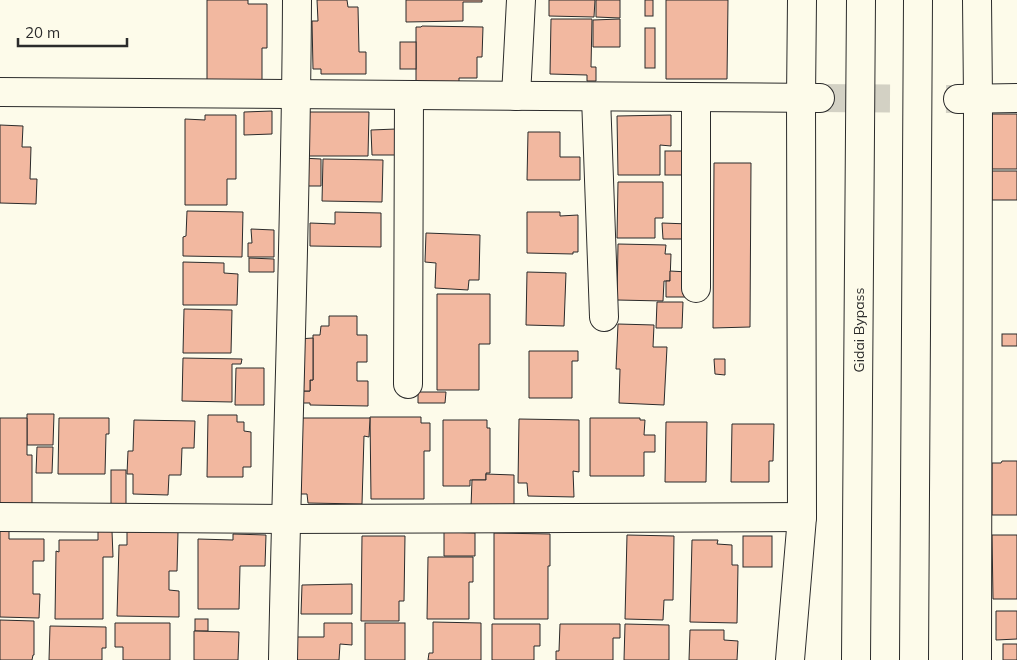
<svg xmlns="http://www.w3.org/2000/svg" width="1017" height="660" viewBox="0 0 1017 660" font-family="Mulish,sans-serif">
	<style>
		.building { fill: #f2b8a0; stroke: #2b2b2b }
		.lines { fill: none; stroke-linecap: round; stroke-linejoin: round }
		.minor-tunnel { stroke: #d3d1c4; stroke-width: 28; stroke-dasharray: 28 14; stroke-linecap: butt }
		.minor-casing { stroke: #2b2b2b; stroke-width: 30 }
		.highway-casing { stroke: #2b2b2b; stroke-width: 30 }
		.minor { stroke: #fdfbea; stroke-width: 28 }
		.highway { stroke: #fdfbea; stroke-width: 28 }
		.labels { text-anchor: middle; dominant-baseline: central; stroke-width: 4; stroke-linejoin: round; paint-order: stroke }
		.street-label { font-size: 14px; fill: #2b2b2b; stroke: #fdfbea }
	</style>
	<rect width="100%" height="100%" fill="#fdfbea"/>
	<g class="building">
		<polygon points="207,0 248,0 248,4 267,4 267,48 262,48 262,80 207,80"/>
		<polygon points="317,0 347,0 348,7 358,7 359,52 366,52 366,74 321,74 321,69 313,69 312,21 318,21"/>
		<polygon points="406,0 482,0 482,2 463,2 463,21 406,22"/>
		<polygon points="549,0 595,0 594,17 549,16"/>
		<polygon points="596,0 620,0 620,18 596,17"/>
		<rect x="645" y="0" width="8" height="16"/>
		<polygon points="666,0 728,0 727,79 666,79"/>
		<polygon points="551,19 592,19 591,67 596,67 596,81 587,81 587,75 550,74"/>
		<polygon points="620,19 620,47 593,47 593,20"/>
		<polygon points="422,26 483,27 482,57 477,57 477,78 459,78 459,83 416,82 416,27 421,27"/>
		<rect x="645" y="28" width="10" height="40"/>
		<rect x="400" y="42" width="16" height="27"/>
		<polygon points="272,111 272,134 244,135 244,112"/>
		<polygon points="309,112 369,112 368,156 309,156"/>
		<rect x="992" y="114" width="25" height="55"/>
		<polygon points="205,115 236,115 236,179 227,179 227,205 185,205 185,119 205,120"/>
		<polygon points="671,115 671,146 660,145 660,175 618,175 617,116"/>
		<polygon points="0,125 23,126 22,147 31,147 30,179 37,179 36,204 0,203"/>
		<polygon points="396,129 396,155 372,155 371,130"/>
		<polygon points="528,132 560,132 560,157 580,157 580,180 527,180"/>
		<rect x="665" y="151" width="24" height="24"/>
		<polygon points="301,158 321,159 321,186 300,186"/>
		<polygon points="323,159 383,160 382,202 322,201"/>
		<polygon points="714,163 751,163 750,327 713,328"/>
		<rect x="992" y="171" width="25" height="29"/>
		<polygon points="618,182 663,182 663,218 655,218 655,238 617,238"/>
		<polygon points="187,211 243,212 242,257 183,256 183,237 186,236"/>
		<polygon points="335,212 381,213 381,247 310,246 310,223 335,224"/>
		<polygon points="527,212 560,212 560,216 578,215 578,252 573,252 573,254 527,253"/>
		<polygon points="662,223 689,224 689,239 663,239"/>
		<polygon points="251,229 274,230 274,257 248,257 248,243 252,243"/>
		<polygon points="426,233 480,235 479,280 469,280 468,290 435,288 436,263 425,262"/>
		<polygon points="618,244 666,245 665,254 671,254 670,281 664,281 663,301 617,300"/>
		<polygon points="249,258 274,259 274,272 249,272"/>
		<polygon points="183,262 224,263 224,273 238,274 237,305 183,305"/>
		<polygon points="670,271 688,272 688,297 666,297 666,281 670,281"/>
		<polygon points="527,272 566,273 564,326 526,325"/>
		<polygon points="437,294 490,294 490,344 479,344 479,390 437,390"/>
		<polygon points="657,302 683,302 682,328 656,328"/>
		<polygon points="184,309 232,310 231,353 183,353"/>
		<polygon points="329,316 357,316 357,335 367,335 367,362 357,362 357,381 368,381 368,406 310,405 310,403 298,403 298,391 310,391 310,380 313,380 313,335 320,335 321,326 329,326"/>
		<polygon points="618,324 654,325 653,347 667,347 664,405 619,403 620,369 616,369"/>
		<rect x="1002" y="334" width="15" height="12"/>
		<polygon points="313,338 313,380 310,380 310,391 298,391 298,339"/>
		<polygon points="529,351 578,351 578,361 572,361 572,398 529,398"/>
		<polygon points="183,358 242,359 241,364 232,364 232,402 182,401"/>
		<polygon points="714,359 725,359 725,375 715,374"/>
		<polygon points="236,368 264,368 264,405 235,405"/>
		<polygon points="418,392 446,392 445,403 418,403"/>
		<polygon points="27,414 54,414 53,445 27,445"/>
		<polygon points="208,415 237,415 237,422 244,422 244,431 251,432 251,467 243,467 243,477 207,477"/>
		<polygon points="370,417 421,417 421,423 430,423 430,451 424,451 424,499 371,499"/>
		<polygon points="0,418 27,418 27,455 32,455 32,506 0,506"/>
		<polygon points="59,418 109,418 109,434 106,434 105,474 58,474"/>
		<polygon points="299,418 370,418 369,437 364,436 362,504 308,503 307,494 298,494"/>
		<polygon points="590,418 640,418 640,420 645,420 644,435 655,435 655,452 644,452 644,476 590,476"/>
		<polygon points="519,419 579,420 579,472 573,471 574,497 528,496 527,483 518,483"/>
		<polygon points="134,420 195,421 194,448 182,448 181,475 169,475 168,495 133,494 133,474 127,474 128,451 133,451"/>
		<polygon points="443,420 487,420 487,428 490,428 490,473 486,473 486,480 470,480 470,486 443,486"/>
		<polygon points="666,422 707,422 706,482 665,482"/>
		<polygon points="732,424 774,424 773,461 769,461 769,482 731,482"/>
		<polygon points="37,447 53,447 52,473 36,473"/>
		<polygon points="1002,461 1017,461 1017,515 992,515 992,463 1001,463"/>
		<rect x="111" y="470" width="15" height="35"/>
		<polygon points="486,474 514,475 514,507 471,507 472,480 486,480"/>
		<polygon points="0,529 9,529 9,539 44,539 44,561 33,561 33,594 40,594 39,618 0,617"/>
		<polygon points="98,531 112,531 113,557 103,557 103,619 55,619 56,551 59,552 59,540 98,540"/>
		<polygon points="127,531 178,532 177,571 169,571 169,590 179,591 179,617 117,616 119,545 127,545"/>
		<polygon points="444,532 475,533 475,556 444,556"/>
		<polygon points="494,533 550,534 550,566 548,566 548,619 494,619"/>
		<polygon points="233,534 266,535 265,566 240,566 239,609 198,609 198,539 233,540"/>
		<polygon points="627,535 674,536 673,600 664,600 663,620 625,619"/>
		<polygon points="992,535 1017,535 1017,599 993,599"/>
		<polygon points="362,536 405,536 404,601 399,601 399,621 361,621"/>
		<rect x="743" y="536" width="29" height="31"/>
		<polygon points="692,540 718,540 717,544 732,545 732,565 738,565 737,623 690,622"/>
		<polygon points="428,557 473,557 473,582 469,582 469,619 427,619"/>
		<polygon points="352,584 352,614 301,614 302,585"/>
		<polygon points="996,611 1017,611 1017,639 996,640"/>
		<rect x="195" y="619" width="13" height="12"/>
		<polygon points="0,620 34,621 34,655 33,655 32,660 0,660"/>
		<polygon points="433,622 481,623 481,660 428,660 429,653 433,653"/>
		<polygon points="115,623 170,623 170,660 123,660 123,647 115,647"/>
		<polygon points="324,623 352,623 352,645 340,644 339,660 297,660 297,637 324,637"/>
		<rect x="365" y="623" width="40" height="37"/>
		<polygon points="492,624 540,624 540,646 534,646 534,660 492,660"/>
		<polygon points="560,624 620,624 620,638 613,638 613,660 556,660 556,651 559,651"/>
		<polygon points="625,624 669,625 669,660 624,660"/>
		<polygon points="50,626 106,627 106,648 102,648 102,660 49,660"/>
		<polygon points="690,630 724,630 724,640 738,641 737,660 689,660"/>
		<polygon points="194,631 239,632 238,660 194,660"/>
		<rect x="1003" y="644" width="14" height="16"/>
	</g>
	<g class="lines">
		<polyline class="minor-tunnel" points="820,98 958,99"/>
		<g class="minor-casing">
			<g id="minor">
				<polyline points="977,0 978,98 977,660"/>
				<polyline points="0,92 820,98"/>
				<polyline points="516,96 521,0"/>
				<polyline points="596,97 604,317"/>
				<polyline points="958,99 1017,98"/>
				<polyline points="696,288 696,98"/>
				<polyline points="408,384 409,95"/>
				<polyline points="0,517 285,519 802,517"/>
				<path d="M283,660C287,440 296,220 297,0"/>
				<polyline points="790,660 802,517 801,98 802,0"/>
			</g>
		</g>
		<g class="highway-casing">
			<g id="highway">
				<polyline points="856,660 861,0"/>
				<polyline points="914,660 918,0"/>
			</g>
		</g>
		<use href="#minor" class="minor"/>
		<use href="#highway" class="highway"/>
	</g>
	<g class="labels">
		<g class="street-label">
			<text transform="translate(859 330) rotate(-90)">Gidai Bypass</text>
		</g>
	</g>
	<path d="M18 38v8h109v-8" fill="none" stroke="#2b2b2b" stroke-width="2.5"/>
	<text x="25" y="38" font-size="15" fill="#2b2b2b" stroke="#fdfbea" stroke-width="4" paint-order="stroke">20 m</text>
</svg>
